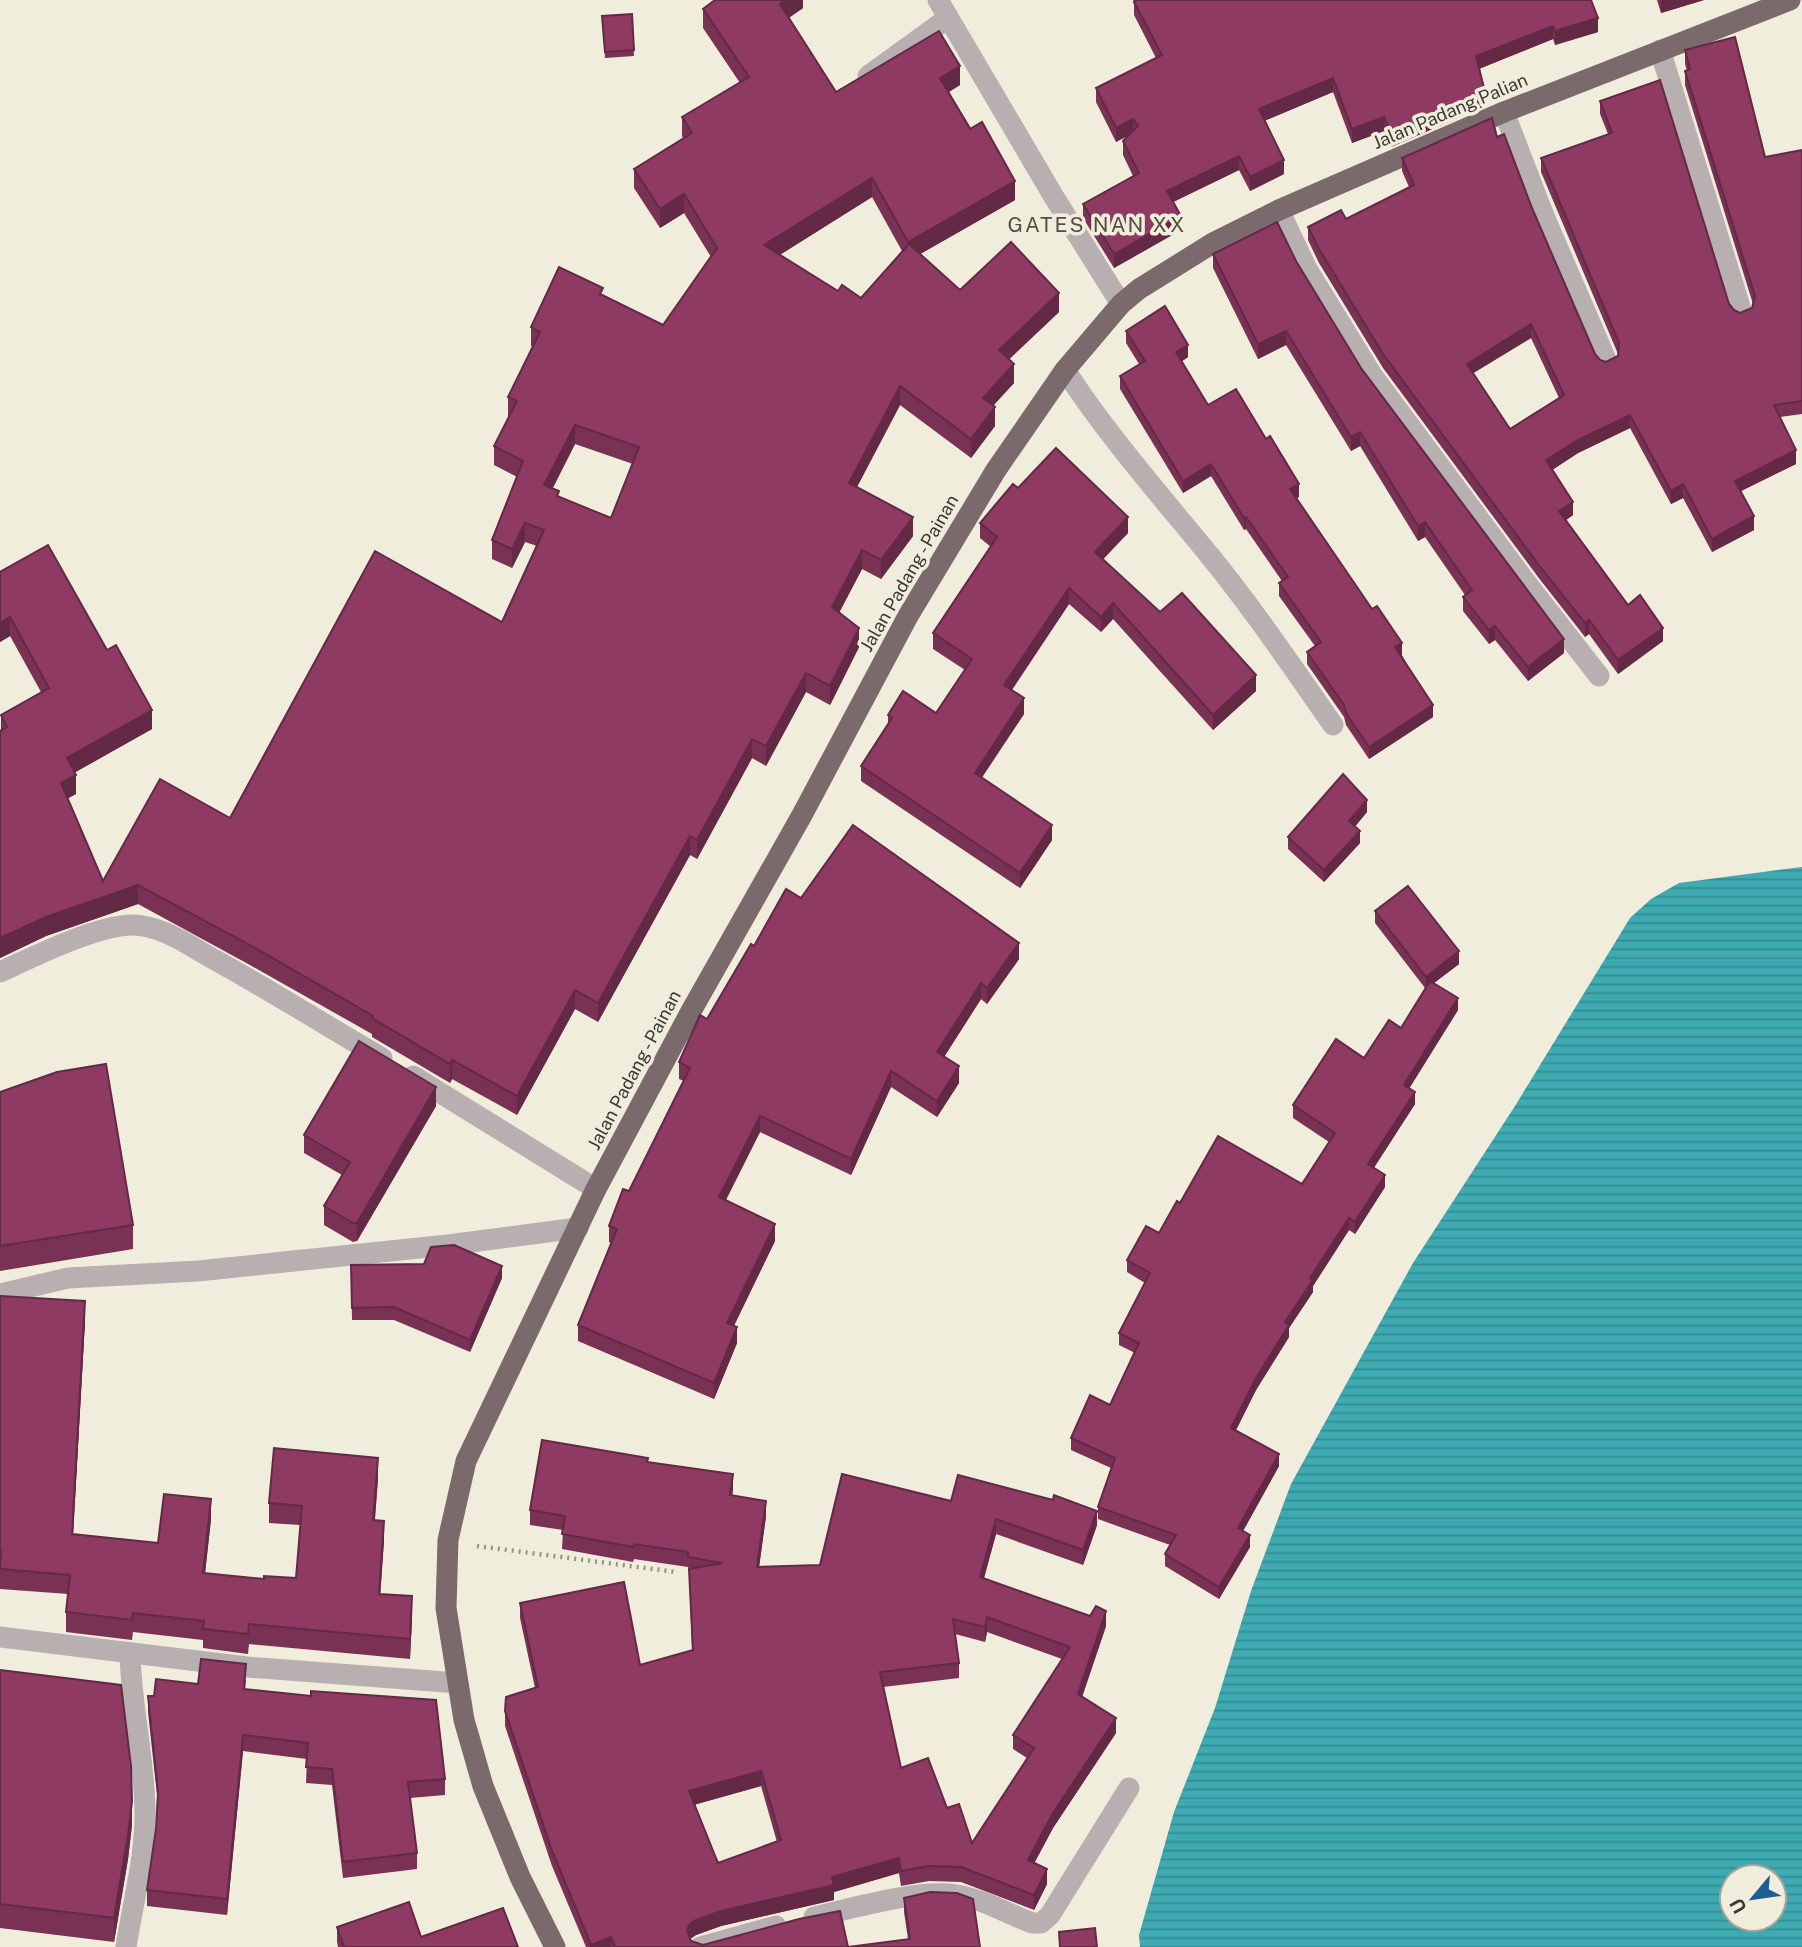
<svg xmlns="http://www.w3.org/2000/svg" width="1802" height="1947" viewBox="0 0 1802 1947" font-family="'Public Sans',sans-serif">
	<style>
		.water { fill: url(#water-rules); fill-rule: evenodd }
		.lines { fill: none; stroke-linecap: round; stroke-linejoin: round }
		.path { stroke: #949287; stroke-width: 4.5; stroke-dasharray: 2 5; stroke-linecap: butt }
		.minor { stroke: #b8afb0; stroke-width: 21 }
		.highway { stroke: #7b6a6b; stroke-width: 21 }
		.wall { fill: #7a3254; fill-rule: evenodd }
		.shaded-wall { fill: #632945 }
		.building { fill: #8e3a62; stroke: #632945; stroke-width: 2; fill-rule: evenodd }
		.labels { text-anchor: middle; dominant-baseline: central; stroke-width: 7; stroke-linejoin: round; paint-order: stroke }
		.street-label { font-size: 18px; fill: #3a3933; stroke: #f0eddd }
		.quarter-label { font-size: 21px; letter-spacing: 2px; fill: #535043; stroke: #f0eddd }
	</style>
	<defs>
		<pattern id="water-rules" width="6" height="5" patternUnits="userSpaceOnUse" patternTransform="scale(1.75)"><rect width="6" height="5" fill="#3eaab2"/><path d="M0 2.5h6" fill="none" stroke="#358b91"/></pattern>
	</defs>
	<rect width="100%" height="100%" fill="#f0eddd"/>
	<path class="water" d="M1802,867V1947H1140L1139,1935L1174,1812L1215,1708L1251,1591L1291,1484L1413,1263L1515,1106L1630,918L1651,899L1679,883ZM1732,1877H1774V1919H1732Z"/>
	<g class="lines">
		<polyline class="path" points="477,1546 676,1572"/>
		<g class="minor">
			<polyline points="938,0 1054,197 1121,304"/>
			<polyline points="1660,50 1742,313"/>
			<polyline points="868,76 948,18"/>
			<polyline points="1504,112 1544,216 1607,362"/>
			<polyline points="1279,210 1307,269 1372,375 1528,585 1599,676"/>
			<path d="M1065,370C1108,436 1160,495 1210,556C1254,610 1293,668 1333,725"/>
			<path d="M0,972C35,956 93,927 130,925C161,924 191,947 217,961C273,992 327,1026 382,1058"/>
			<polyline points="413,1076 596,1189"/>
			<polyline points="0,1294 68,1278 198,1271 448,1245 578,1228"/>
			<polyline points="0,1637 247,1667 458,1683"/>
			<path d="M814,1917C853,1908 919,1889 957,1895C983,1899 1008,1914 1032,1923H1041L1050,1915L1129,1788"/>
			<path d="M126,1947C133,1902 146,1854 145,1809C144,1756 131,1706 130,1653"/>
			<polyline points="700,1947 776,1926"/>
		</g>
		<polyline class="highway" points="555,1947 520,1877 483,1786 464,1720 446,1608 448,1540 466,1461 596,1189 690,1013 802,815 908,616 996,470 1065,370 1121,304 1139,289 1213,243 1279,210 1504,112 1790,0"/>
	</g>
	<g class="wall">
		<path d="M803,0V8L789,18L836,92L960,85L949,92L1015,200L920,254L960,290L1059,312L1009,359L1014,383L993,405L995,426L971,458L900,405L857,487L913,536L881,579L862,569L839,613L859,647L830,705L806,692L766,766L752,758L697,859L690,855L598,1022L575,1009L517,1115L452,1079L450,1083L372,1037V1034L250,965L138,904L46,936L0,958L1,715L41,692L10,636L0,642V572L107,650L152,729L75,772L76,794L68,798L103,881L230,818L502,622L537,546L525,542L512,568L492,559V540L517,477L494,465V446L509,417L508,416V397L533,347L531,346V327L603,295L663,325L711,257L684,213L660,228L634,188V169L683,138L682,136V117L740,83L703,28V9ZM872,197L902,251L861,298L838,291L779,255ZM575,444L633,464L611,518L559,497L553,488Z"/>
		<polygon points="1133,0 1591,0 1598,32 1555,45 1553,39 1479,69 1485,106 1391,147 1384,131 1352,143 1333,92 1264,121 1284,174 1250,191 1239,170 1173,202 1181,230 1114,268 1083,218 1083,204 1133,176 1123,155 1123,141 1129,135 1116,142 1096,102 1096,88 1156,58 1134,15 1134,2"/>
		<polygon points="1657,0 1704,0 1661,13"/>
		<polygon points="632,14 634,56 605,58 602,16"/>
		<path d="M1685,50L1765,157L1802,150V414L1780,417L1796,464L1741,491L1754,530L1712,552L1683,498L1671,504L1630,428L1578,453L1552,470L1573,515L1566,520L1628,605L1663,641L1618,674L1589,634L1585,637L1538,577L1383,368L1319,263L1308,240V227L1346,219L1409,187L1402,171V158L1497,137L1532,208L1595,354L1600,360L1606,362L1618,356V354L1541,172V158L1608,134L1600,114V101L1734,310L1740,313L1752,308L1753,304L1685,85V71H1687L1685,64ZM1531,338L1559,398L1510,429L1473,373Z"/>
		<polygon points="1213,254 1296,261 1361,368 1564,653 1528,681 1495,640 1489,644 1463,611 1463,597 1465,595 1425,537 1418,541 1360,446 1351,451 1286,345 1258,359 1213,268"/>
		<polygon points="1126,331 1188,357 1181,362 1208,405 1299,497 1296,498 1402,655 1433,717 1369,759 1346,725 1344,717 1307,664 1307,652 1315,646 1279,596 1279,583 1282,581 1246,529 1244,530 1211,476 1183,493 1120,389 1120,376 1139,364 1126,343"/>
		<polygon points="1018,488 1128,533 1102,559 1160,612 1256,691 1213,730 1113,619 1101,632 1069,604 1012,690 1024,714 982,777 1052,840 1020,888 861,781 861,766 888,725 888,715 936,713 965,670 933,649 933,633 991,547 980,538 980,523"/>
		<polygon points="1367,812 1355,826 1360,843 1324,882 1288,849 1288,837"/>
		<polygon points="801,898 1019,959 987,1004 981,999 944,1057 959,1083 937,1117 891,1087 851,1175 760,1132 726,1200 775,1241 734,1326 737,1343 714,1399 578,1341 578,1325 611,1243 609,1242 609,1226 629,1191 684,1081 679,1079 679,1062 754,946"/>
		<polygon points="1375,911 1459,964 1434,983 1458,1010 1409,1088 1415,1104 1374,1168 1385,1187 1355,1234 1349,1230 1313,1286 1313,1292 1289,1328 1289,1337 1256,1390 1236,1430 1279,1466 1243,1531 1250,1547 1219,1599 1165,1566 1165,1554 1170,1545 1098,1519 1098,1507 1111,1468 1071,1450 1071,1438 1110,1405 1135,1353 1119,1345 1119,1333 1145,1283 1127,1272 1127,1260 1159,1233 1180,1203 1302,1184 1329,1142 1293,1118 1293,1105 1364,1058 1401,1028 1425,988 1375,923"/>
		<polygon points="0,1092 133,1225 133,1249 0,1271"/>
		<polygon points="436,1106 357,1241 353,1242 324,1225 324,1206 342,1175 304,1153 304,1135"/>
		<polygon points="351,1265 502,1278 470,1352 394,1320 352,1320"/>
		<polygon points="0,1296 85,1321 73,1535 158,1543 211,1519 205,1573 264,1579 296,1578 300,1525 269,1523 269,1503 378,1478 375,1520 384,1540 380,1594 412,1616 410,1659 249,1644 248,1654 203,1648 203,1640 133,1632 132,1640 66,1632 66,1612 68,1594 0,1589"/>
		<path d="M648,1462L733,1489L732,1496L766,1516L759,1567L820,1565L951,1501L1097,1525L1083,1565L996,1534L984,1578L1106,1626L1082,1697L1116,1733L1053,1828L1034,1863L1047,1884L1034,1910L961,1882L929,1881L901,1886L899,1873L834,1892V1900L721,1926L696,1935L690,1939L691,1941L703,1945L848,1947L908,1939L904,1912V1898L980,1947H586L552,1866L505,1726V1711L535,1688L520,1618V1603L640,1665L692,1650L689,1572L688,1567L634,1559L633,1562L562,1549L563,1530L530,1525V1510ZM987,1632L1062,1659L1013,1735V1749L1027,1758L972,1843L947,1808L901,1768L883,1687L959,1678V1663L955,1634L985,1642ZM761,1786L777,1842L718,1863L694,1805Z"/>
		<polygon points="0,1670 132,1825 128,1859 114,1942 0,1928"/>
		<polygon points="246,1680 245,1689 445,1779 445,1795 410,1798 417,1853 417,1869 343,1878 332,1785 306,1783 307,1759 243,1751 227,1915 147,1906 147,1890 156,1829 158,1804 148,1712 148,1696 154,1696 198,1684"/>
		<polygon points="337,1927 421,1937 518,1947 338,1947 337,1942"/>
	</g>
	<g class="shaded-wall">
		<polygon points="786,0 803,0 803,8 780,23 780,4"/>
		<polygon points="1665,0 1704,0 1661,13 1661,1"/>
		<polygon points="1598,18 1598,32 1555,45 1555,31"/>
		<polygon points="1553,26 1553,39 1476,70 1476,56"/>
		<polygon points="960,66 960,85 940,97 940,78"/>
		<polygon points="1333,78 1333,92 1259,123 1259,109"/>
		<polygon points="1485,92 1485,106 1391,147 1391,133"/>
		<polygon points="1384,117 1384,131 1352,143 1352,129"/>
		<polygon points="1133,119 1133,133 1116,142 1116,128"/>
		<polygon points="1239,156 1239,170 1167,205 1167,191"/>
		<polygon points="1284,160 1284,174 1250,191 1250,177"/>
		<polygon points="872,178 872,197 764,265 764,245"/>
		<polygon points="1015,181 1015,200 908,261 908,242"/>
		<polygon points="684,194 684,213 660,228 660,209"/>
		<polygon points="1181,216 1181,230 1114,268 1114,254"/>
		<polygon points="1059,293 1059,312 999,369 999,350"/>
		<polygon points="1531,324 1531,338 1467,377 1467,364"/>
		<polygon points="1286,331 1286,345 1258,359 1258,344"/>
		<polygon points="1188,345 1188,357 1176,365 1176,352"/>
		<polygon points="1014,364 1014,383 983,417 983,398"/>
		<polygon points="900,386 900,405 849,502 849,483"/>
		<polygon points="995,407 995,426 971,458 971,439"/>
		<polygon points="1630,415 1630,428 1578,453 1546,474 1546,460 1578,440"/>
		<polygon points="575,425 575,444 544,504 544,485"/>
		<polygon points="1360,432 1360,446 1351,451 1351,437"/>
		<polygon points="1796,450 1796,464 1735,494 1735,481"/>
		<polygon points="1211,464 1211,476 1183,493 1183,481"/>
		<polygon points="1299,484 1299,497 1290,502 1290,489"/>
		<polygon points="1683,484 1683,498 1671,504 1671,491"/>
		<polygon points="1573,502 1573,515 1559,525 1559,511"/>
		<polygon points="1754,516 1754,530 1712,552 1712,539"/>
		<polygon points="913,517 913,536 881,579 881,560"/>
		<polygon points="1128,517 1128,533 1095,568 1095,552"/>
		<polygon points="1246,517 1246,529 1244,530 1244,518"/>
		<polygon points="1425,522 1425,537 1418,541 1418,526"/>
		<polygon points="525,523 525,542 512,568 512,549"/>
		<polygon points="862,550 862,569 832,626 832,607"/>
		<polygon points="1069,588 1069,604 1004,701 1004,685"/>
		<polygon points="1113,603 1113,619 1101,632 1101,617"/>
		<polygon points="10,617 10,636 0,642 0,623"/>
		<polygon points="1589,620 1589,634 1585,637 1585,623"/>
		<polygon points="1495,626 1495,640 1489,644 1489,630"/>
		<polygon points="859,628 859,647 830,705 830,686"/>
		<polygon points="1663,628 1663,641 1618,674 1618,660"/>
		<polygon points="1564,639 1564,653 1528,681 1528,667"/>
		<polygon points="1402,643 1402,655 1395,659 1395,647"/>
		<polygon points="806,673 806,692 766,766 766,746"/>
		<polygon points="1256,675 1256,691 1213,730 1213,715"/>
		<polygon points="1024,698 1024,714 975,788 975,773"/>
		<polygon points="1433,705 1433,717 1369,759 1369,747"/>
		<polygon points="152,710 152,729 67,777 67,758"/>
		<polygon points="752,739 752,758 697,859 697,840"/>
		<polygon points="76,775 76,794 61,802 61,783"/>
		<polygon points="1367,800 1367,812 1349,834 1349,821"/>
		<polygon points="1052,825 1052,840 1020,888 1020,873"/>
		<polygon points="1360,831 1360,843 1324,882 1324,870"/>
		<polygon points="690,836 690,855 598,1022 598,1003"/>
		<polygon points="138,885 138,904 46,936 0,958 0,938 46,917"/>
		<polygon points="1019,943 1019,959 987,1004 987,988"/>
		<polygon points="1459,951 1459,964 1426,989 1426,977"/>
		<polygon points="981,983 981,999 937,1068 937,1052"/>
		<polygon points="575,990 575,1009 517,1115 517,1096"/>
		<polygon points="1458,998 1458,1010 1404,1097 1404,1085"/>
		<polygon points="452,1060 452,1079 450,1083 450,1064"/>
		<polygon points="959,1066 959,1083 937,1117 937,1101"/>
		<polygon points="891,1071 891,1087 851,1175 851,1159"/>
		<polygon points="436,1087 436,1106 357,1241 357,1223"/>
		<polygon points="1415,1092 1415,1104 1368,1176 1368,1164"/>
		<polygon points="760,1116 760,1132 719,1213 719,1197"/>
		<polygon points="1385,1175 1385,1187 1355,1234 1355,1222"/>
		<polygon points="1349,1218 1349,1230 1313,1286 1313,1292 1289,1328 1289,1337 1256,1390 1231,1440 1231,1428 1256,1378 1310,1278"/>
		<polygon points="775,1224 775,1241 727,1339 727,1323"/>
		<polygon points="502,1266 502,1278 470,1352 470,1340"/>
		<polygon points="85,1301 85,1321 72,1554 72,1534"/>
		<polygon points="737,1327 737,1343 714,1399 714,1383"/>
		<polygon points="1279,1454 1279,1466 1238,1540 1238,1528"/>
		<polygon points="378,1458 378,1478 373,1540 373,1520"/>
		<polygon points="733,1474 733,1489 730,1510 730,1495"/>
		<polygon points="211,1499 211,1519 203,1592 203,1573"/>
		<polygon points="766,1501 766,1516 757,1582 757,1567"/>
		<polygon points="1097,1511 1097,1525 1083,1565 1083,1550"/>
		<polygon points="996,1519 996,1534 980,1592 980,1577"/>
		<polygon points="384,1521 384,1540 379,1614 379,1594"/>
		<polygon points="1250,1535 1250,1547 1219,1599 1219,1587"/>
		<polygon points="412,1596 412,1616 410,1659 410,1639"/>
		<polygon points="1106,1611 1106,1626 1078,1709 1078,1694"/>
		<polygon points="987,1617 987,1632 985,1642 985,1627"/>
		<polygon points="1116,1718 1116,1733 1053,1828 1028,1875 1028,1860 1053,1813"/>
		<polygon points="243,1735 243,1751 227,1915 227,1899"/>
		<polygon points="761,1771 761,1786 689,1806 689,1791"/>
		<polygon points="132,1801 132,1825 128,1859 114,1942 114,1918"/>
		<polygon points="899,1858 899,1873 834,1892 834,1900 721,1926 696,1935 690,1939 687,1930 690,1924 696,1920"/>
		<polygon points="1047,1869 1047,1884 1034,1910 1034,1895"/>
		<polygon points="611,1937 611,1947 591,1947 591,1945"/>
	</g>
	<g class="building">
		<path d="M715,0H786L780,4L836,92L939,31L960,66L940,78L970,129L982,122L1015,181L908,242L872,178L764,245L838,291L842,285L861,298L909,244L960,290L1011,242L1059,293L999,350L1014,364L983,398L995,407L971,439L900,386L849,483L913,517L881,560L862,550L832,607L859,628L830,686L806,673L766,746L752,739L697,840L690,836L598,1003L575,990L517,1096L452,1060L450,1064L372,1018L373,1016L250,945L138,885L46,917L0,938V731L7,727L1,715L49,688L10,617L0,623V572L48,545L107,650L116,645L152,710L67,758L76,775L61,783L103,881L160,779L230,818L375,551L502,622L544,530L525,523L512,549L492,540L523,461L494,446L517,401L508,397L540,332L531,327L559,267L603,288L600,294L663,325L717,248L684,194L660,209L634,169L692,133L682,117L749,77L703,9ZM575,425L639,447L611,518L557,496L559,491L544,485Z"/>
		<polygon points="1137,0 1591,0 1598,18 1555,31 1553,26 1476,56 1485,92 1391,133 1384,117 1352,129 1333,78 1259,109 1284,160 1250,177 1239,156 1167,191 1181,216 1114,254 1083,204 1139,173 1123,141 1138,126 1133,119 1116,128 1096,88 1162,55 1134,2"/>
		<polygon points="632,14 634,50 605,52 602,16"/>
		<path d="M1735,37L1765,157L1802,150V401L1774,405L1796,450L1735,481L1754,516L1712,539L1683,484L1671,491L1630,415L1578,440L1546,460L1573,502L1559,511L1628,605L1640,595L1663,628L1618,660L1589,620L1585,623L1538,564L1383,354L1319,249L1308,227L1341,210L1346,219L1414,185L1402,158L1492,118L1497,137L1504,134L1532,208L1595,354L1600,360L1606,362L1618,356L1619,343L1541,158L1612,133L1600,101L1660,80L1729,304L1734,310L1740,313L1752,308L1755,296L1685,71L1690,69L1685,50ZM1531,324L1564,395L1510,429L1467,364Z"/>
		<polygon points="1277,222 1296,261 1361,368 1564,639 1528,667 1495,626 1489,630 1463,597 1472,590 1425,522 1418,526 1360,432 1351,437 1286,331 1258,344 1213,254"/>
		<polygon points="1165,306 1188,345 1176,352 1208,405 1236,389 1266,439 1270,436 1299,484 1290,489 1372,609 1377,606 1402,643 1395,647 1433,705 1369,747 1346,713 1344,705 1307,652 1321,642 1279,583 1288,577 1246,517 1244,518 1211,464 1183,481 1120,376 1145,361 1126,331"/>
		<polygon points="1056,448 1128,517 1095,552 1160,612 1182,593 1256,675 1213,715 1113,603 1101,617 1069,588 1004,685 1024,698 975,773 1052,825 1020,873 861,766 892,718 888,715 903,691 936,713 972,659 933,633 997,537 980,523 1013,484 1018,488"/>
		<polygon points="1343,774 1367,800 1349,821 1360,831 1324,870 1288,837"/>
		<polygon points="853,825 1019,943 987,988 981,983 937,1052 959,1066 937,1101 891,1071 851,1159 760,1116 719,1197 775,1224 727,1323 737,1327 714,1383 578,1325 617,1229 609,1226 623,1189 629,1191 690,1068 679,1062 700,1015 707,1019 751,944 754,946 786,889 801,898"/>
		<polygon points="1408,886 1459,951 1426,977 1375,911"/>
		<polygon points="1430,981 1458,998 1404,1085 1415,1092 1368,1164 1385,1175 1355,1222 1349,1218 1310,1278 1313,1280 1285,1322 1289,1325 1256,1378 1231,1428 1279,1454 1238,1528 1250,1535 1219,1587 1165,1554 1176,1535 1098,1507 1115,1458 1071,1438 1090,1395 1110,1405 1139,1343 1119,1333 1150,1273 1127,1260 1146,1226 1159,1233 1177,1201 1180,1203 1218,1136 1302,1184 1335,1133 1293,1105 1336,1039 1364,1058 1389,1020 1401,1028"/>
		<polygon points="359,1041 436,1087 357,1223 353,1223 324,1206 350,1162 304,1135"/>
		<polygon points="106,1064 133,1225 0,1246 0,1092 57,1072"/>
		<polygon points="454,1245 502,1266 470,1340 394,1307 352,1308 351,1265 424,1264 431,1247"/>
		<polygon points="0,1296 85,1301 72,1534 158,1543 164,1494 211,1499 203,1573 264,1579 264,1576 296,1578 302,1506 269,1503 274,1448 378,1458 373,1520 384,1521 379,1594 412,1596 410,1639 249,1624 248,1634 203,1629 204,1621 133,1613 132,1620 66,1612 70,1575 0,1569 1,1551 0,1551"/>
		<path d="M542,1440L648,1458L647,1462L733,1474L730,1495L766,1501L757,1567L820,1565L842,1474L951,1501L958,1475L1053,1500L1054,1495L1097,1511L1083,1550L996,1519L980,1577L1090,1616L1096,1606L1106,1611L1078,1694L1116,1718L1053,1813L1028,1860L1047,1869L1034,1895L961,1867L929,1866L901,1871L899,1858L832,1877L834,1885L721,1911L696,1920L690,1924L687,1930L691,1941L703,1945L799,1919L840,1911L848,1947L910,1939L904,1898L930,1892L957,1893L973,1899L980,1947H615L611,1937L591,1945L552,1851L505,1711L506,1697L538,1687L520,1603L624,1582L640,1665L693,1650L689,1569L722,1563L688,1557V1552L634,1544L633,1547L562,1534L565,1516L530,1510ZM987,1617L1070,1647L1013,1735L1034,1748L972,1843L959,1804L947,1808L928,1758L901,1768L880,1672L959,1663L953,1619L985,1627ZM761,1771L781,1840L718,1863L689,1791Z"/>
		<polygon points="201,1659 246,1664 244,1689 311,1696 311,1691 436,1700 445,1779 408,1782 417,1853 343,1862 332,1769 306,1767 308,1743 243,1735 227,1899 147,1890 156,1829 158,1793 148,1696 154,1696 156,1679 198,1684"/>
		<polygon points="0,1670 121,1685 131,1766 132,1801 128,1835 114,1918 0,1904"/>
		<polygon points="409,1902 421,1937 503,1908 518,1947 344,1947 337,1927"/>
		<polygon points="1095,1928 1097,1947 1060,1947 1059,1932"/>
	</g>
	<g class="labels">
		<g class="street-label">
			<text transform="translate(1450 111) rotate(-23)">Jalan Padang Palian</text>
			<text transform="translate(909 573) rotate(-60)">Jalan Padang - Painan</text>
			<text transform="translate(634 1070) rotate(-62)">Jalan Padang - Painan</text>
		</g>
		<g class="quarter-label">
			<text x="1097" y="224">GATES NAN XX</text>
		</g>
	</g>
	<g transform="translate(1753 1898) rotate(241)"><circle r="33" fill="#f0eddd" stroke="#a7a599" stroke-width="2"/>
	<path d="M0-5L12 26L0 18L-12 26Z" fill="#1f5c92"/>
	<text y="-10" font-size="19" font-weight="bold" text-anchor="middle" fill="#3a3933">U</text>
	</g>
</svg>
